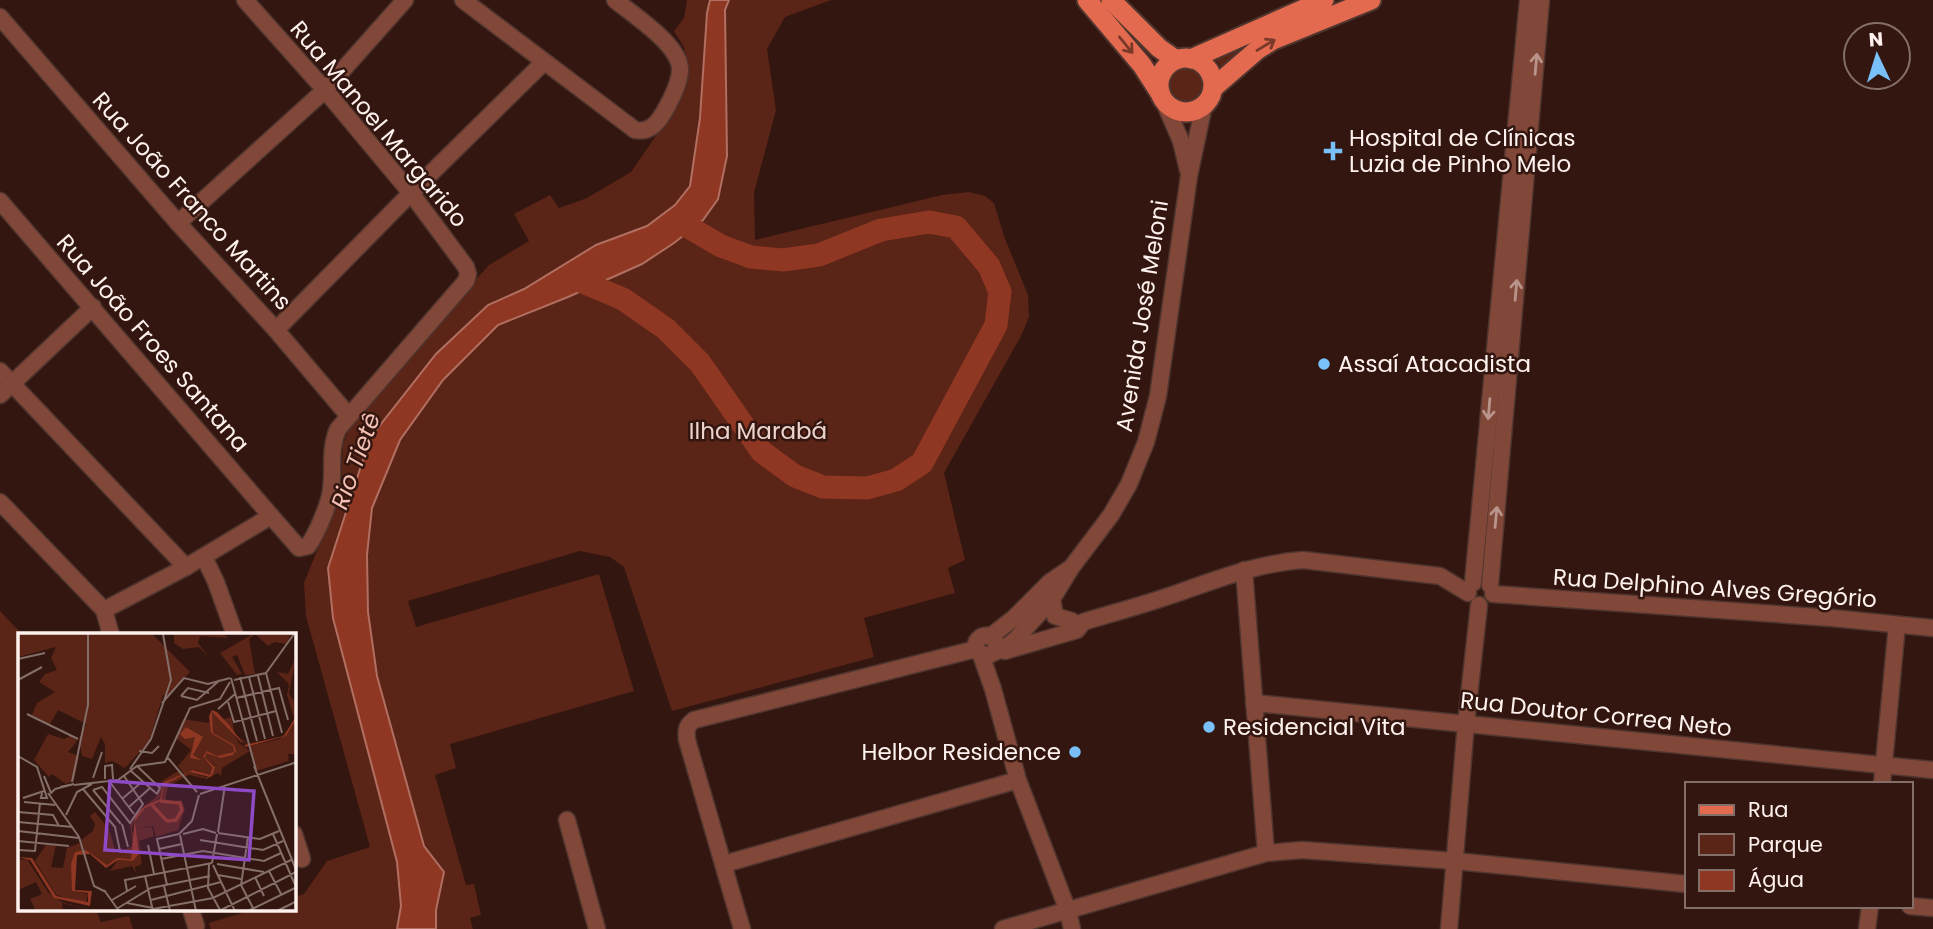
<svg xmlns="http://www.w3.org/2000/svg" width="1933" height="929" viewBox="0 0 1933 929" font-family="Poppins,sans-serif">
	<rect width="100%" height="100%" fill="#32160f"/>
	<g fill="#5a2417">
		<path d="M687,0H710L707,13L700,118L690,186L675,205L647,226L596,245L524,289L488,305L370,438L328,568L333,618L397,862L401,906L397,929H211L209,923L252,910H294V897L304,894L327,861L370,847L306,616L304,583L341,491L343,444L355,413L489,265L529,241L514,214L550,195L559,208L587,198L631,172L677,105L686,58L684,47L674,31L684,18Z"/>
		<path d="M729,0H831L785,17L767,49L776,110L754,193L755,240L942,195L969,192L985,196L994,203L1004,236L1028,295L1029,317L1021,336L944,473L965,560L948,568L955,593L864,618L874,657L672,711L624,567L610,557L580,551L408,601L416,627L599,574L634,691L450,744L456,768L435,775L466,885L474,884L481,915L470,918L473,929H436V910L444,872L424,846L377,676L368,612L367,555L372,508L400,440L443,380L498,325L568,297L642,264L674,243L703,220L718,199L725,10Z"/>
		<path d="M1260,35L1222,68L1213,56Z"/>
		<circle cx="1184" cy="84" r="18"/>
		<path d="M0,611L23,635H19V910H96L101,922L129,916L133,929H0Z"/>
	</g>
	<path fill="#8f3723" stroke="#b06f60" stroke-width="2" d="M710,0H729L725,10L727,156L718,199L703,220L674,243L642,264L568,297L498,325L443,380L400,440L372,508L367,555L368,612L377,676L424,846L444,872L436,910V929H397L401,906L397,862L333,618L328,568L370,438L436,354L488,305L524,289L596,245L647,226L675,205L690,186L700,118L707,13Z"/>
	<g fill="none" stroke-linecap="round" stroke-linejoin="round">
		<path stroke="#8f3723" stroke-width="23" d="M580,281L623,299L666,329L700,363L762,452L795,476L823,487L867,488L896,480L922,463L996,325L1000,292L989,266L956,227L929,222L881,230L819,255L783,260L751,257L721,246L685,225"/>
		<defs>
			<g id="minor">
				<path d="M463,0L635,130C649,133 657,124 664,112C671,100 679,85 680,71C682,46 633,15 615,0"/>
				<path d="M0,17L178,223L276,330L348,415"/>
				<path d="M1164,102L1181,141L1188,170"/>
				<path d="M0,201L271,516L299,548L308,546C317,533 329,505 331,490C334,469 329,449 338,429L466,281L468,274L466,267L411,193L325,90L245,0"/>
				<path d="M178,223L325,90L405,0"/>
				<path d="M276,330L411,193L544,62"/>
				<path d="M0,371L186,567"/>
				<path d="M0,395L93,307"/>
				<path d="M0,502L104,610L111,635"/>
				<path d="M204,557L216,582L235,635"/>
				<path d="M1244,570L1266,853"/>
				<path d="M1473,583L1528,0"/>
				<path d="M1490,585L1541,0"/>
				<path d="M1493,594L1832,618L1933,628"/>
				<path d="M1052,599L1055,616L1072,621"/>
				<path d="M104,610L186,567L271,516"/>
				<path d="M991,636L1014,618L1050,582L1069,569"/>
				<path d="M996,651L997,644L991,636C980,634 972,642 978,652L987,656L1009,645L1016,639L1052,599L1071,568L1111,515L1129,484L1146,442L1158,396L1189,176L1204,105"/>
				<path d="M1005,651L1077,630L1083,622C1113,613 1143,605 1172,595C1215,580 1258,563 1303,560L1440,576L1468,593"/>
				<path d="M981,655L993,689L1018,780L1068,911L1072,929"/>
				<path d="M1254,703L1933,770"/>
				<path d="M1882,784L1897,625"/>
				<path d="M567,820L597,929"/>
				<path d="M294,834L302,859"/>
				<path d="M724,864L1018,780"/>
				<path d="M1910,906L1933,908"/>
				<path d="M191,910L196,926"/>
				<path d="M742,929L687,740C686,730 686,726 694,720L976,649"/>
				<path d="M1003,929L1266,853L1302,850L1455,861L1686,884"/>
				<path d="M1449,929L1466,723L1479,605"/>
				<path d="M1867,929L1870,906"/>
			</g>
			<g id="major">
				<path d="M1087,0L1142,65L1160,93"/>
				<path d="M1111,0L1159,48L1176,60"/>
				<circle cx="1186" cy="85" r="27"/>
				<path d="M1191,59L1324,0"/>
				<path d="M1213,88L1257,50L1273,40L1371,0"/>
			</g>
		</defs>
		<use href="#minor" stroke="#4f352e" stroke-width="19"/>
		<use href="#major" stroke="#4f352e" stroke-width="23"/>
		<use href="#minor" stroke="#814739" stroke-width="16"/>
		<use href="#major" stroke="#e36a4e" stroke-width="19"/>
	</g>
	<defs><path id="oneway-shaft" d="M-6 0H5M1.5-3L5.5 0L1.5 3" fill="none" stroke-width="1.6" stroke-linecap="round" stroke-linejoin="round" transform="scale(1.75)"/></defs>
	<g stroke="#793828">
		<use href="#oneway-shaft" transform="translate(1126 45) rotate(51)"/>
		<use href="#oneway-shaft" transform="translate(1266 45) rotate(-31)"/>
	</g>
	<g stroke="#b9948a">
		<use href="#oneway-shaft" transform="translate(1536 64) rotate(-85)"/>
		<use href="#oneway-shaft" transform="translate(1516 290) rotate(-85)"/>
		<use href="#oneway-shaft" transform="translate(1489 409) rotate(95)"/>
		<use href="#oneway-shaft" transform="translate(1496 517) rotate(-85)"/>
	</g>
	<g fill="#79bff8" stroke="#32160f" stroke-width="2.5">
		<path d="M1329.5 140.5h7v7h7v7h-7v7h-7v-7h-7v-7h7z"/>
		<circle cx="1324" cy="364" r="7"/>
		<circle cx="1209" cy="727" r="7"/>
		<circle cx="1075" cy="752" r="7"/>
	</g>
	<g text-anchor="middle" stroke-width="5" stroke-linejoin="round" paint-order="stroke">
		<g font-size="23" fill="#fef1ee" stroke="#32160f">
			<text transform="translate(379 124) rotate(50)" y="8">Rua Manoel Margarido</text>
			<text transform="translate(192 201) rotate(48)" y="8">Rua João Franco Martins</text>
			<text transform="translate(1142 316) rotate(-81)" y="8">Avenida José Meloni</text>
			<text transform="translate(153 343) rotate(49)" y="8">Rua João Froes Santana</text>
			<text transform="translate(1715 588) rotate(4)" y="8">Rua Delphino Alves Gregório</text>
			<text transform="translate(1596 714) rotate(6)" y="8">Rua Doutor Correa Neto</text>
		</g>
		<g font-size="23" fill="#fef1ee" stroke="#32160f" text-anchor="start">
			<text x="1349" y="146">Hospital de Clínicas<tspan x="1349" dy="26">Luzia de Pinho Melo</tspan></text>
			<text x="1338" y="372">Assaí Atacadista</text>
			<text x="1223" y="735">Residencial Vita</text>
			<text x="1061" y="760" text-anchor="end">Helbor Residence</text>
		</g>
		<g font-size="23" fill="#edd3cd" stroke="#32160f">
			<text x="758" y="439">Ilha Marabá</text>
		</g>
		<g font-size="24" font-style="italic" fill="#f3c0b3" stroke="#32160f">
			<text transform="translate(356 461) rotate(-70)" y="8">Rio Tietê</text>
		</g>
	</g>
	<g transform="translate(18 633)">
		<rect width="278" height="278" fill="#32160f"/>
		<path d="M0,1H134L172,39L149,63L145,62L131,109L107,135L94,128L87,130V111L83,104L74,126L64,123L61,106L68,91L40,77L32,91L14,82L19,70L37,59L21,49L27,41L39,37L33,25L38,14L0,24ZM156,1H206L210,5L182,3L180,10L192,25L181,14L165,16L156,10ZM235,1H273L268,11L257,9L250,13L237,1L231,6L237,41L227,42L219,22L214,24L224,41L219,42L202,20ZM278,24L271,61L278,70L276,85L269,62L271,51L259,39L270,41ZM195,79L204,88L213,95L204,87L213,84L217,101L230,111L221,108L214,96L220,109L232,118L204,135L203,143L200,140L189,146L171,142L150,153L147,170L163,167L167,175L160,197L138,204L135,193L120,195L134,194L136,203L121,208L124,231L117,234L118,240L114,233L92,238L100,227L115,228L121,221L117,188L127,175L143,168L146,151L171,139L188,144L195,141L196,132L189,128L195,138L191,143L178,137H175L166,141L160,133L173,117L158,105L165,86L191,90ZM278,86V121H270L271,128L238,138L232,113L262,106ZM30,101L46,106L52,103L59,108L50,119L61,123L56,147L48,151L34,141L31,144L16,127ZM160,138L164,143L145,153L142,165L117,183L114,196L117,218L113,226L99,225L89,232L66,216L63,207L75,198L77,191L72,183L77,179L91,196L98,221L115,213L112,193L116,181L138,164L144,148ZM62,210L65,216L53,231L57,244L54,258L70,261L68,270L38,262L17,228L28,212H38L33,234L45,235L49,215ZM9,226L30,259L44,269L75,278L44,270L45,278H18L12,266L24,261L18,249L0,257V227Z" fill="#5a2417"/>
		<path d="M194,77L199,79L211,92L226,112L266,103L278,83V86L268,103L228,114L194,79L195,100L216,112L218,118L216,120L215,122L203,125L188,120L187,125L197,134L195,141L192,144L171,139L146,152L143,168L127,175L117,188L121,221L115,228L100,227L88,235L72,221L59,222L57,257L74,258L72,273L36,265L12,227L0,224L14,225L38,263L70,269V260L54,258L53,231L57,219L68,217L89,232L99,225L113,226L117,183L127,173L142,166L146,149L175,137L192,142L194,135L185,123L189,118L199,123L216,119L215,113L193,100L191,83ZM168,94L185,104L175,122L183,127L172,125L177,104L167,106L162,101Z" fill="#8f3723"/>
		<path fill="none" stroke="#8f3723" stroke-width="3.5" d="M134,172L149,188L158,187L164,177L162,170L142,168"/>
		<path fill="none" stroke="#846e68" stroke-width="2" d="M0,26L27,20M248,40L264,100M240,43L255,103M222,44L239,108M231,44L247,106M0,47L24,34M216,47L248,40L276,1M214,49L213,45L238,137M163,63L179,67L202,47M163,63L170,55L191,60M218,65L261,55L270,87M210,69L216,89L258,78M144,70L166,45L190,51L212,45M200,76L217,61M9,81L60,106M121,118L134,120L141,113M0,123L19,134L29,165H23L24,160M150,125L179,159M119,133L142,155L139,161M236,133L279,239M112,136L133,106L153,47L145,1M113,138L139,161M26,143L33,160L37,156M75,145L84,119M87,146V133L94,132L95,146M91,148L116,181M54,149L70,72V1M56,152L100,147L119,133L147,129L172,75L202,66L212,49M37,156L56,151L42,154M65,156L97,194L102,218M75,157L84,154L112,190L125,171L106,143M75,157L103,191M30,160L61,204L76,253L88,259M182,161L279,129M5,165L26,158M104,166L125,148M6,169L37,172M111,174L132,155M0,179L35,182L41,193M48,182L59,159L74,151M0,189L55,194M104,191L110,214M0,198L61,205M200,199L207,152M200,200L242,206L261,198M161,201L174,188L181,162M165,201L185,196L198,200M255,201L278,254M162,202L178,278M230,204L223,252L235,275M182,207L245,217L265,208M0,208L51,213M130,212L136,241M141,216L164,211M0,217L17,218L22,170M143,226L185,218L246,228L263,220M194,230L199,201M191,231L190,255L202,277M199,231L246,239M195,232L217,278M251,238L263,261M200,242L223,246M127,243L135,278M237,244L246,263M149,252L139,206L161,201M146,253L152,278M86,257L101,278M109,258L107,247L194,230M94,267L118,253M133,267L203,249M109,270L135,275M100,275L133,255L192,243M135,276L195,265L273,227M201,278L278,239M230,278L279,254M259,278L279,268"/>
		<path fill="#8f4ac6" fill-opacity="0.15" stroke="#8f4ac6" stroke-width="3.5" d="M92,148L236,158L231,227L87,217Z"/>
		<rect width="278" height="278" fill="none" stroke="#fef1ee" stroke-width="3.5"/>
	</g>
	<rect x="1685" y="782" width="228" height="126" fill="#32160f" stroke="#846e68" stroke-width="2"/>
	<rect x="1699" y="805" width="35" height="10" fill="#e36a4e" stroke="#846e68" stroke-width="2"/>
	<text x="1748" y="817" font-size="21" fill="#fef1ee">Rua</text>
	<rect x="1699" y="834" width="35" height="21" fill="#5a2417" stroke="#846e68" stroke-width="2"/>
	<text x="1748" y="852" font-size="21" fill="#fef1ee">Parque</text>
	<rect x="1699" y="870" width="35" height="21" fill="#8f3723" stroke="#846e68" stroke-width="2"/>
	<text x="1748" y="887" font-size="21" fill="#fef1ee">Água</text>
	<g transform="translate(1877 56) rotate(356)"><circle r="33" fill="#32160f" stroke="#846e68" stroke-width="2"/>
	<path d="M0-5L12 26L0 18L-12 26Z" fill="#79bff8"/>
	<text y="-10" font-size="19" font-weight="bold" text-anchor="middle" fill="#fef1ee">N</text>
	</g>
</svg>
